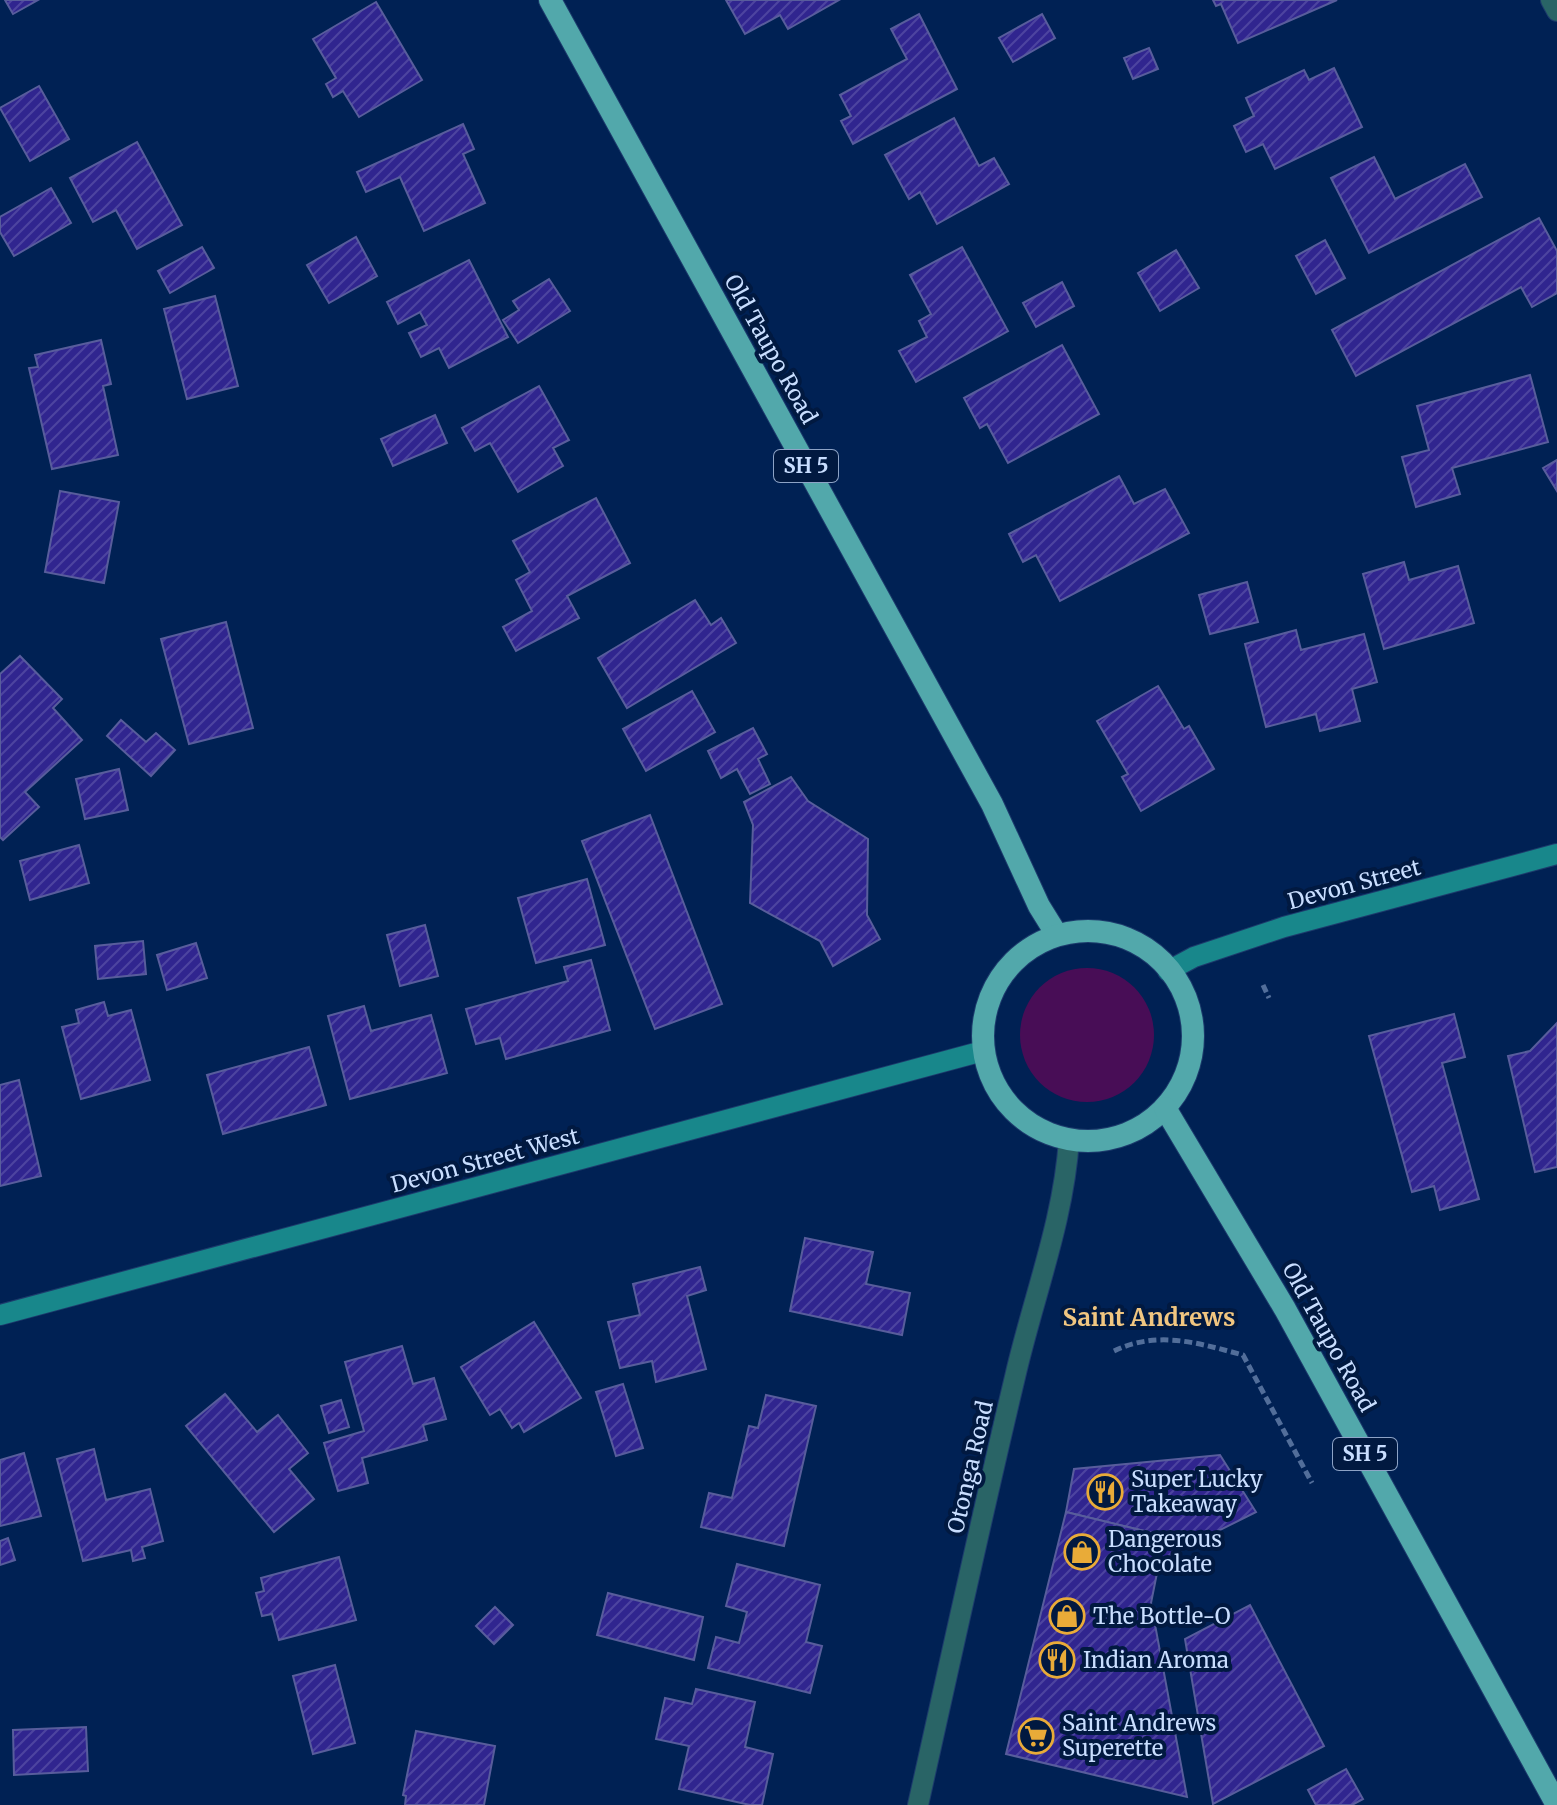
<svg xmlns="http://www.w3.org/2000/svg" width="1557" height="1805" viewBox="0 0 1557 1805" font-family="Merriweather,serif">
	<defs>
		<pattern id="building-hatch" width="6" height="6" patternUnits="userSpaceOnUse" patternTransform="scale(2)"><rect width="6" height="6" fill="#30258f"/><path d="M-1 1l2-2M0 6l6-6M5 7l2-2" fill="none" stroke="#4d44a0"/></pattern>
	</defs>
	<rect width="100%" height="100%" fill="#002154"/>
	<circle fill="#480d56" cx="1087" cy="1035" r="67"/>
	<g fill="url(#building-hatch)" stroke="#585d9c" stroke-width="2">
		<path d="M5,0H38L13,14Z"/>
		<path d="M726,0H839L788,29L780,15L745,34Z"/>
		<path d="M1213,0H1337L1238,43L1221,4L1216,6Z"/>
		<path d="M376,2L422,80L359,117L343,91L333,97L326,84L336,78L313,39Z"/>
		<path d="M919,14L957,89L853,144L841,121L851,116L840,95L907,59L891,29Z"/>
		<path d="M1042,14L1055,38L1013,62L999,38Z"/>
		<path d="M1149,48L1158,69L1133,79L1124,58Z"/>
		<path d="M1334,68L1362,127L1275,169L1263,144L1246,152L1234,126L1254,116L1246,98L1304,70L1309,80Z"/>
		<path d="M39,86L69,139L30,161L0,108Z"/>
		<path d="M954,118L979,166L994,158L1009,184L937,224L920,192L909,199L885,155Z"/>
		<path d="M463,124L474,149L463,154L485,203L424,231L400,177L366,192L357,172Z"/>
		<path d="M137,142L182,225L137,249L116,210L93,222L70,178Z"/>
		<path d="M1374,157L1395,199L1465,164L1482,197L1369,253L1331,178Z"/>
		<path d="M51,188L71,223L14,256L0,232V217Z"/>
		<path d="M1539,218L1557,251V293L1532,307L1521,287L1356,376L1332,330Z"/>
		<path d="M356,237L377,276L329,303L307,265Z"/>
		<path d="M1325,240L1345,278L1316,294L1296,256Z"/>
		<path d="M202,247L214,268L170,293L158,271Z"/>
		<path d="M962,247L1008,331L916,382L899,351L927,337L919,321L931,314L910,275Z"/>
		<path d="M1176,250L1199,288L1160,311L1138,273Z"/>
		<path d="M469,260L508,337L449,368L439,348L421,357L409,333L427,325L420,312L398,324L387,302Z"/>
		<path d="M549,279L570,311L518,343L503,320L519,310L513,301Z"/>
		<path d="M1062,282L1074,306L1036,327L1023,303Z"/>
		<path d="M215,296L238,386L187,399L164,309Z"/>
		<path d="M101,340L111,384L103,386L118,455L52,469L29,368L38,367L35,355Z"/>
		<path d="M1062,345L1099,414L1008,463L987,424L980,428L964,398Z"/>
		<path d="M1530,375L1548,442L1452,468L1460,494L1416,507L1402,457L1429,450L1417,406Z"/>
		<path d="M539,386L569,440L553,448L563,466L518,492L490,443L475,451L462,428Z"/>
		<path d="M435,415L447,443L393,466L381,439Z"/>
		<path d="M1557,460V491L1543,468Z"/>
		<path d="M1119,476L1134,504L1165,489L1189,533L1060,601L1036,555L1023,562L1009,534Z"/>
		<path d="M60,491L119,502L104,583L45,572Z"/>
		<path d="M596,498L630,563L567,596L579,618L516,651L503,627L532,611L516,580L530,572L513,541Z"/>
		<path d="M1404,562L1409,580L1458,566L1474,623L1384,649L1363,574Z"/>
		<path d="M1247,582L1258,622L1210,634L1199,595Z"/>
		<path d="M695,600L711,625L721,618L736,643L627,708L598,658Z"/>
		<path d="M226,622L253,728L189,744L161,639Z"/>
		<path d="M1296,630L1301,650L1364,634L1377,682L1352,689L1360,721L1320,731L1316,714L1266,727L1245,644Z"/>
		<path d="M20,656L62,699L53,708L82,740L25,792L39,807L3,840L0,837V674Z"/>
		<path d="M1158,686L1184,729L1189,726L1214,769L1141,811L1122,777L1128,774L1097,721Z"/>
		<path d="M692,691L715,732L646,771L623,729Z"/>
		<path d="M121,720L146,742L156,733L175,750L151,776L107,736Z"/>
		<path d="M753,728L767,754L758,759L770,784L750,794L737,769L721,778L708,751Z"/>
		<path d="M119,769L128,810L85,819L76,779Z"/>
		<path d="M791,777L808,801L868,839L867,915L880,939L833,966L820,941L750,903L753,825L744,802Z"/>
		<path d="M650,815L722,1004L655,1029L582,841Z"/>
		<path d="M79,845L89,883L30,900L20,861Z"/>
		<path d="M587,879L605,945L536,963L518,898Z"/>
		<path d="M425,925L438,976L400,986L387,935Z"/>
		<path d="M143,941L146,974L98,979L95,946Z"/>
		<path d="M196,943L207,978L167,990L157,955Z"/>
		<path d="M591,960L610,1030L506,1059L500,1038L476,1044L466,1009L568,981L564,967Z"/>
		<path d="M104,1002L108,1016L131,1010L150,1080L81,1099L62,1027L79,1023L76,1010Z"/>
		<path d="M364,1006L371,1031L431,1015L447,1073L350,1099L328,1016Z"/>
		<path d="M1454,1014L1465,1057L1442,1063L1479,1199L1440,1210L1434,1186L1412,1192L1369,1036Z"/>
		<path d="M1557,1023V1167L1535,1172L1508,1056L1530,1051Z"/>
		<path d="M309,1047L326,1105L223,1134L207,1075Z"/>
		<path d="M19,1080L41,1176L0,1186V1085Z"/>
		<path d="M805,1238L873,1252L866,1284L910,1293L902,1335L790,1311Z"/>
		<path d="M700,1267L706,1290L687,1296L706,1369L656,1382L652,1361L620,1368L608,1322L640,1315L633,1284Z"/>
		<path d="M534,1322L581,1398L524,1432L519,1423L512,1428L500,1409L490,1415L461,1367Z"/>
		<path d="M402,1346L413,1384L434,1378L446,1419L423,1425L427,1440L362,1458L368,1483L338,1491L324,1443L364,1431L345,1362Z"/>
		<path d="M623,1384L643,1448L616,1456L596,1392Z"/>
		<path d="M225,1394L257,1432L278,1415L308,1453L289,1469L314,1499L274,1532L186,1426Z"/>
		<path d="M766,1395L816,1406L784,1546L701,1527L709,1493L732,1498L749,1426L758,1428Z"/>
		<path d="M341,1400L349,1427L329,1433L321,1406Z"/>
		<path d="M94,1449L106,1500L150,1489L163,1541L142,1547L145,1558L133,1561L131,1550L83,1561L57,1459Z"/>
		<path d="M24,1453L41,1516L0,1526V1460Z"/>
		<path d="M1220,1455L1256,1512L1194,1543L1066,1512L1074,1469Z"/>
		<path d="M1066,1512L1194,1543L1159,1563L1151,1603L1187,1797L1006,1754Z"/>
		<path d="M8,1538L15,1560L0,1565V1541Z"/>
		<path d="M339,1557L356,1620L279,1640L272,1614L262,1616L256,1593L264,1591L261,1578Z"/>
		<path d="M737,1564L820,1585L806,1642L822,1646L810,1693L708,1668L716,1637L739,1643L747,1612L726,1606Z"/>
		<path d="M608,1593L703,1617L694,1660L597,1635Z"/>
		<path d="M1250,1605L1324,1746L1213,1804L1185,1639Z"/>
		<path d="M495,1607L513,1625L494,1644L476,1626Z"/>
		<path d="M335,1665L355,1743L313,1754L293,1676Z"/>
		<path d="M696,1689L755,1702L745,1747L773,1754L762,1805H750L679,1789L689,1746L656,1739L665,1698L692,1704Z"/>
		<path d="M86,1727L88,1771L14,1775L13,1730Z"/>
		<path d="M416,1731L495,1746L484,1805H405L406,1796L403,1795Z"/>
		<path d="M1346,1769L1363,1799L1352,1805H1316L1308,1790Z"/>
	</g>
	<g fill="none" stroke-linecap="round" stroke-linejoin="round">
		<defs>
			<path id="minor" d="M1551,0L1557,11"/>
			<path id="tertiary" d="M918,1805C950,1662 981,1519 1015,1377C1033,1298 1064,1220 1069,1139"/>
			<g id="secondary">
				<path d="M1168,971L1194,957L1284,927L1557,854"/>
				<path d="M0,1315L983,1051"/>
			</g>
			<g id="trunk">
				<path d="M550,0L992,804L1039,906L1057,935"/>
				<circle cx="1088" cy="1036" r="105"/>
				<path d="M1165,1108L1285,1309L1557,1805"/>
			</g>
		</defs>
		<use href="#minor" stroke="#1c3b6c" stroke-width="22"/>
		<use href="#tertiary" stroke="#1c3b6c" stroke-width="22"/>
		<use href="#secondary" stroke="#1c3b6c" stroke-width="22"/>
		<use href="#trunk" stroke="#1c3b6c" stroke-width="24"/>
		<g stroke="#526e9a" stroke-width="5" stroke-dasharray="8 4" stroke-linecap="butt">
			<path d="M1263,985L1269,998"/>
			<path d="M1114,1351C1158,1330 1198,1343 1243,1355L1312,1483"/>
		</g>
		<use href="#minor" stroke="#296466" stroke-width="20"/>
		<use href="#tertiary" stroke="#296466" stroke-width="20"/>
		<use href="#secondary" stroke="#18878b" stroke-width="20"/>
		<use href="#trunk" stroke="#52a8ab" stroke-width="22"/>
	</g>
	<defs>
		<symbol id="restaurant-ring" viewBox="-11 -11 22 22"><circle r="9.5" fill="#011940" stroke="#e9ab38" stroke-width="1.5"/><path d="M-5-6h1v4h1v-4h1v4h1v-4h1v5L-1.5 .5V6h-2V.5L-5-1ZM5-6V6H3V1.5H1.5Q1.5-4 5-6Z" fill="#e9ab38"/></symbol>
		<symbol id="shop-ring" viewBox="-11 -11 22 22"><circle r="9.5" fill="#011940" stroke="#e9ab38" stroke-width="1.5"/><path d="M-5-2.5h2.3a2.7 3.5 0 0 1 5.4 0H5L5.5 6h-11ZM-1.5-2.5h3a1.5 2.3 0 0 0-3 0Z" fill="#e9ab38"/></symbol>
		<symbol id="supermarket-ring" viewBox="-11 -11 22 22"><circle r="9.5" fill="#011940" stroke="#e9ab38" stroke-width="1.5"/><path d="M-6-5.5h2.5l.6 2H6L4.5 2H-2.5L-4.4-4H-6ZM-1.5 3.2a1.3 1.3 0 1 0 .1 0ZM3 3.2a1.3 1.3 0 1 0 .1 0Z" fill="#e9ab38"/></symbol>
	</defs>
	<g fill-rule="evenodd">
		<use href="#restaurant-ring" x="1085" y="1472" width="40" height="40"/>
		<use href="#shop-ring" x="1062" y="1532" width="40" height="40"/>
		<use href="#shop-ring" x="1047" y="1596" width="40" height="40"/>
		<use href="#restaurant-ring" x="1037" y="1640" width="40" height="40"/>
		<use href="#supermarket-ring" x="1016" y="1716" width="40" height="40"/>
	</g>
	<g text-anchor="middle" stroke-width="8" stroke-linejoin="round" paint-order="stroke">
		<g fill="#011940" stroke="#8da3c6" stroke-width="2">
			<rect x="774" y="450" width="64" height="32" rx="6"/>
			<rect x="1333" y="1438" width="64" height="32" rx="6"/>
		</g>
		<g font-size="20" font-weight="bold" fill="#c9deff">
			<text x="806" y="473">SH 5</text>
			<text x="1365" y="1461">SH 5</text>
		</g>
		<g font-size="22" fill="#c9deff" stroke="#011940">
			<text transform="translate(771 349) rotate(61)" y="8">Old Taupo Road</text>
			<text transform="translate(1354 884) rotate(-15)" y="8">Devon Street</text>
			<text transform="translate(485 1160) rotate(-15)" y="8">Devon Street West</text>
			<text transform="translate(1329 1337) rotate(61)" y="8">Old Taupo Road</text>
			<text transform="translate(970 1467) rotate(-77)" y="8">Otonga Road</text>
		</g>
		<g font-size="22" fill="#c9deff" stroke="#011940" text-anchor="start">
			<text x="1131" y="1487">Super Lucky<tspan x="1131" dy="25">Takeaway</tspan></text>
			<text x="1108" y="1547">Dangerous<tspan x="1108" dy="25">Chocolate</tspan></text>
			<text x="1093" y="1624">The Bottle-O</text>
			<text x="1083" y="1668">Indian Aroma</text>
			<text x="1062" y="1731">Saint Andrews<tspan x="1062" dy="25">Superette</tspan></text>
		</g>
		<g font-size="24" font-weight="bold" fill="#f1c680" stroke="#011940">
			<text x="1149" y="1326">Saint Andrews</text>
		</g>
	</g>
</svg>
